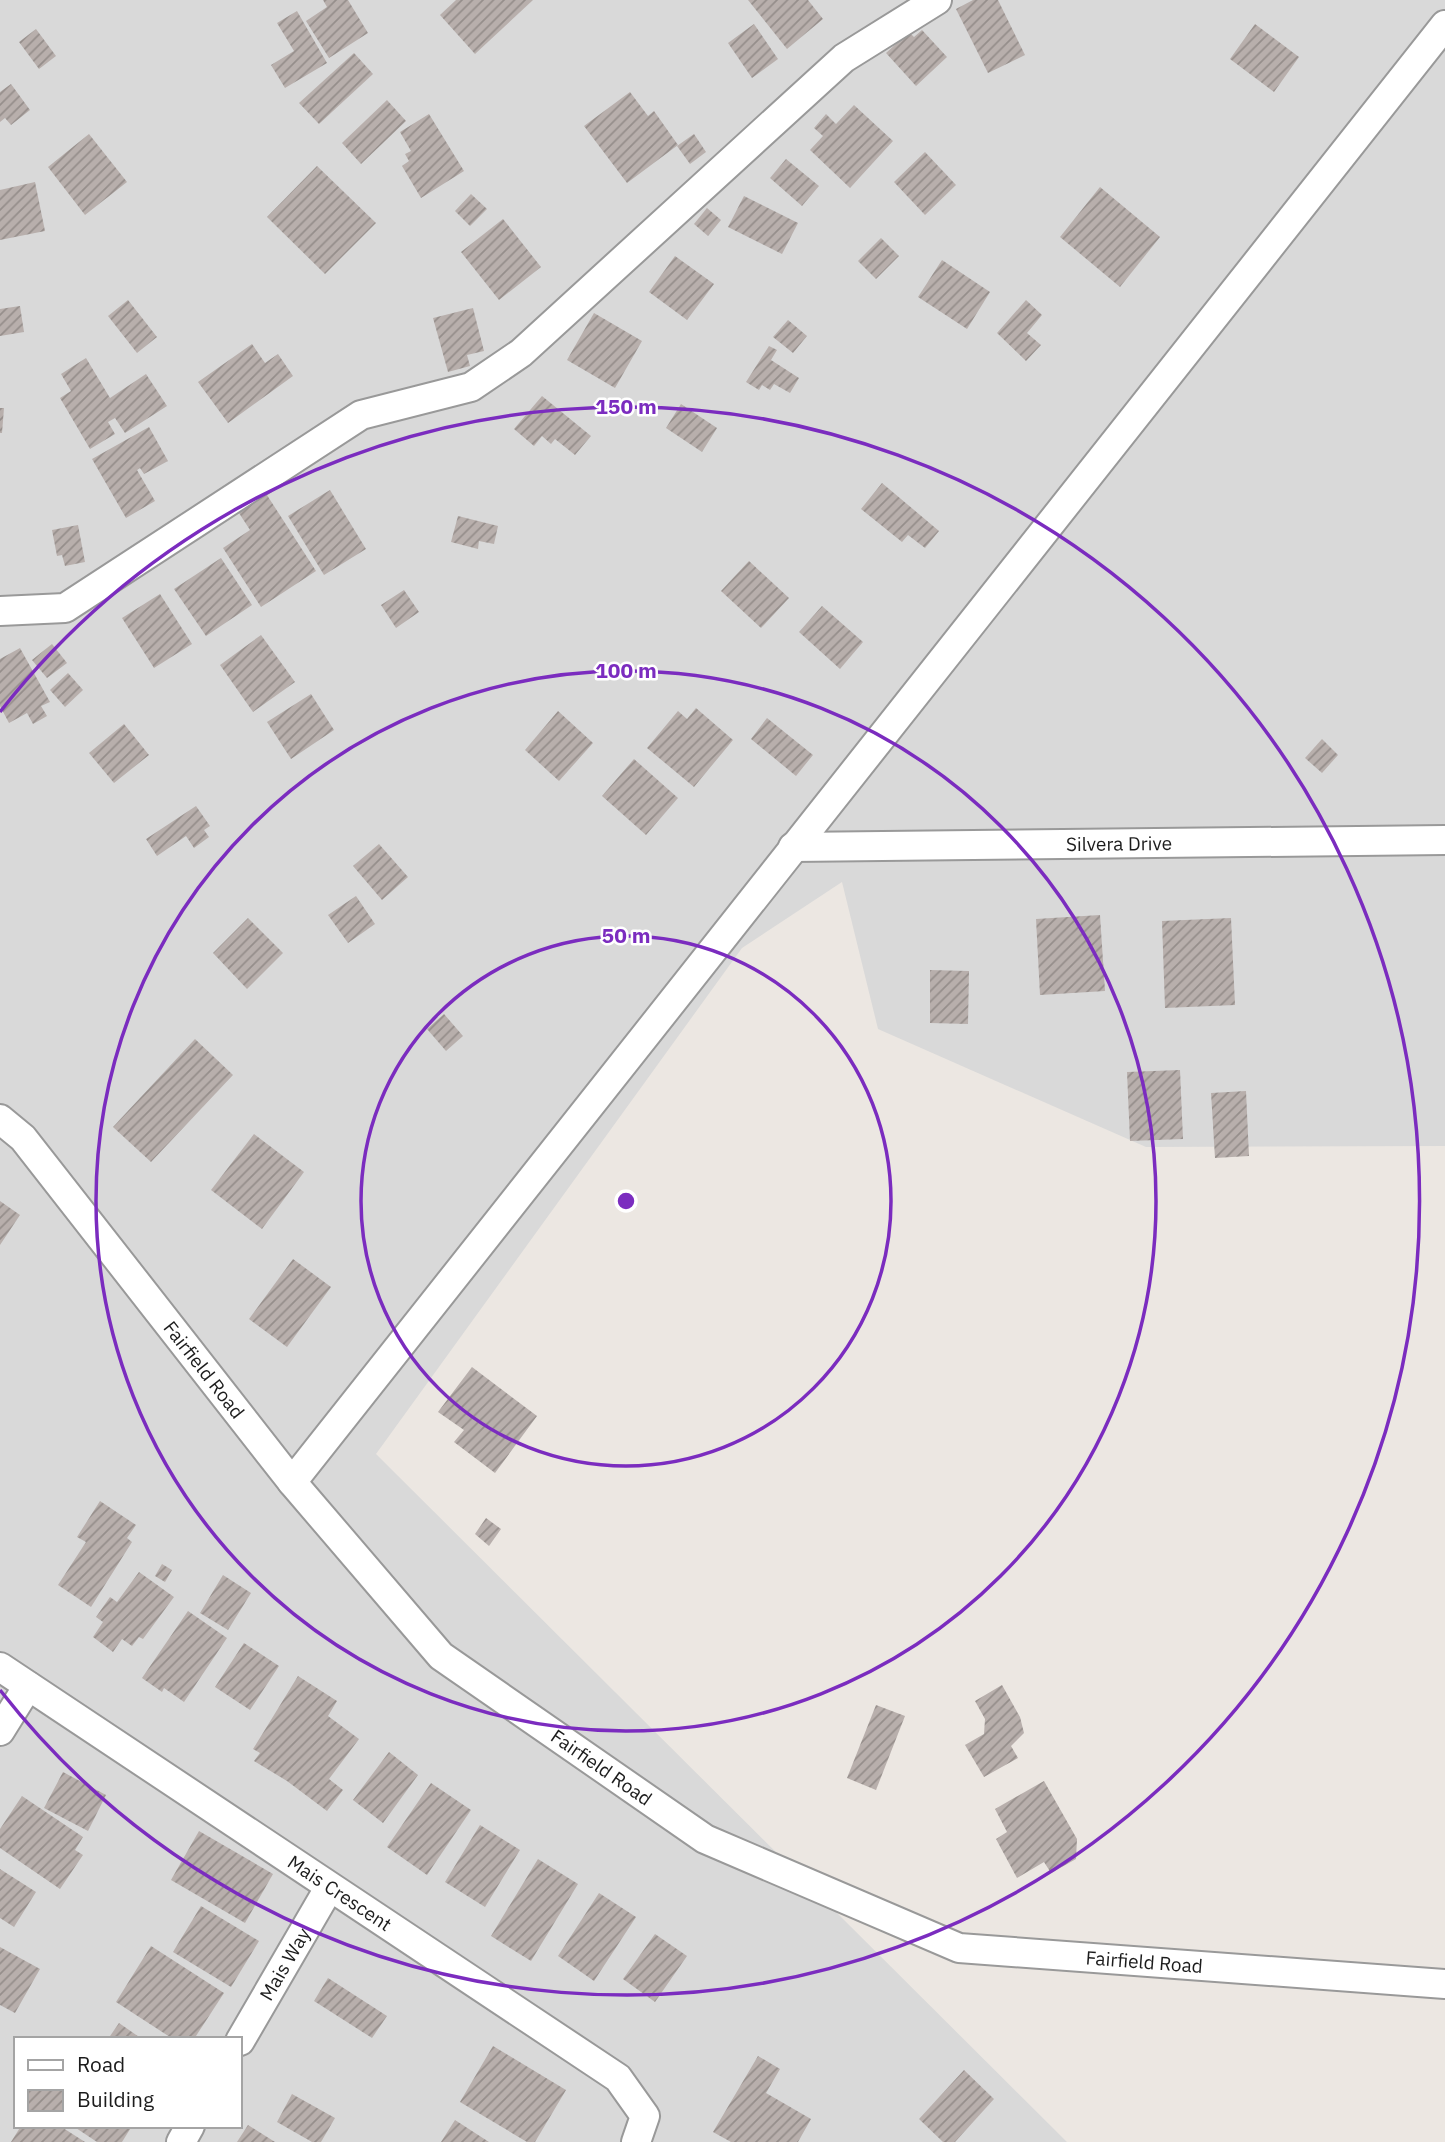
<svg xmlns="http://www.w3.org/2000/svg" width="1445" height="2142" viewBox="0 0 1445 2142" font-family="'IBM Plex Sans',sans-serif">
	<defs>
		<pattern id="building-hatch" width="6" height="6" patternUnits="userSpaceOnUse" patternTransform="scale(1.75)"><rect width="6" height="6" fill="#b8afac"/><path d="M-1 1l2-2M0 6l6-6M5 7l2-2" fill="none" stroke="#958e8b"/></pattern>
	</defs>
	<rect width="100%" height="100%" fill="#ece7e2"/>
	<path fill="#d9d9d9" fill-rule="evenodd" d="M0,0H1445V1146L1146,1147L878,1029L842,882L742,948L376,1454L1067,2142H0ZM16,2039H240V2126H16Z"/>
	<g fill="url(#building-hatch)">
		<path d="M323,0H348L368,33L329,58L306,21L327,7Z"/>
		<path d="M456,0H533L475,54L440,15Z"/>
		<path d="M748,0H808L823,19L787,49Z"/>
		<path d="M973,0H998L1025,55L988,73L956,9Z"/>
		<path d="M297,11L327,63L285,88L271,65L294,51L277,23Z"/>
		<path d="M754,24L778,59L752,78L728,43Z"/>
		<path d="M1255,24L1299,57L1274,92L1230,59Z"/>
		<path d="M36,29L56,56L39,69L19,42Z"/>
		<path d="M922,30L947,57L916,86L886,53L909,32L914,37Z"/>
		<path d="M354,53L373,74L319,124L299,103Z"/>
		<path d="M11,84L30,110L11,125L5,118L0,122V92Z"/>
		<path d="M630,92L648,116L654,111L678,145L627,183L584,126Z"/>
		<path d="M387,100L406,121L361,164L342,143Z"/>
		<path d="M854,105L893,141L850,188L810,150L823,136L814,128L826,114L836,124Z"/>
		<path d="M429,114L464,171L421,198L402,166L409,161L405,154L411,151L400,132Z"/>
		<path d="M89,134L127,182L85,215L48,167Z"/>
		<path d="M694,134L706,152L690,164L677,146Z"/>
		<path d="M925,152L956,185L925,215L894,182Z"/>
		<path d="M786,159L819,186L802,206L770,178Z"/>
		<path d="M317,166L376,223L325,274L267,217Z"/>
		<path d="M35,182L45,231L0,240V190Z"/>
		<path d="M1100,187L1160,237L1120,287L1060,237Z"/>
		<path d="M471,194L487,209L470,226L455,211Z"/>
		<path d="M744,196L798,223L782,254L728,227Z"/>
		<path d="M707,208L721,220L708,236L694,224Z"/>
		<path d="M503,219L541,267L499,300L461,252Z"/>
		<path d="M881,238L899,256L876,279L858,261Z"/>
		<path d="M675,256L714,284L687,320L649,292Z"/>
		<path d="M942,260L990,292L967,329L918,297Z"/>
		<path d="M128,300L157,337L137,353L108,316Z"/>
		<path d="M1026,300L1042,315L1027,333L1041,345L1026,361L997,333Z"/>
		<path d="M20,306L24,332L0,336V309Z"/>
		<path d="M473,308L484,351L467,355L470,366L448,372L433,318Z"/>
		<path d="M594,313L642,341L615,388L567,360Z"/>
		<path d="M788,320L807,336L793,353L773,337Z"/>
		<path d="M252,344L265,363L278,354L293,376L228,423L198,382Z"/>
		<path d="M769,346L777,350L771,360L799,378L790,393L774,384L770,390L762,385L759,390L746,382Z"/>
		<path d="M86,358L110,398L146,374L167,406L125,433L115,418L108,422L115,434L90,449L60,398L71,391L61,374Z"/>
		<path d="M542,396L591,436L575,455L555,439L551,444L542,436L534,446L514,429Z"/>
		<path d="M681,404L717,428L702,452L666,428Z"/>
		<path d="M0,408H4L2,433H0Z"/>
		<path d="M149,427L168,461L144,474L140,468L137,470L155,501L126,518L92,459Z"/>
		<path d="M882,483L939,531L925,548L908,535L902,542L861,509Z"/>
		<path d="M330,490L366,549L324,575L288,516Z"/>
		<path d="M265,492L316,571L261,607L223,548L250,530L237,510Z"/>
		<path d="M458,516L498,526L494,544L479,541L478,549L451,542Z"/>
		<path d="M78,525L85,562L65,566L62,555L57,556L52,530Z"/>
		<path d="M221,558L252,605L206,636L174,589Z"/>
		<path d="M749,561L789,598L761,628L721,591Z"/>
		<path d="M404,590L419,612L396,628L381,605Z"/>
		<path d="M160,594L192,644L154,668L122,618Z"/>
		<path d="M822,606L863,642L840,669L799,632Z"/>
		<path d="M261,635L295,682L253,712L220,665Z"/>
		<path d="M52,644L67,663L47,678L32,660Z"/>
		<path d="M20,648L50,702L41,706L47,716L33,724L27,713L9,723L0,706V659Z"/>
		<path d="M68,673L83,690L65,707L50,690Z"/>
		<path d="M311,694L334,730L291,759L267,722Z"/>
		<path d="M696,708L733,740L694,787L647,748L678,711L687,719Z"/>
		<path d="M558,711L593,743L559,781L525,750Z"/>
		<path d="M767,718L813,755L796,776L751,739Z"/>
		<path d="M124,724L149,755L114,783L89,753Z"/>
		<path d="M1322,739L1338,755L1322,773L1305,758Z"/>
		<path d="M634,759L678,798L646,835L602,796Z"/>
		<path d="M196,806L210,826L204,830L209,837L194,848L186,836L157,856L146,839Z"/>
		<path d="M379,844L408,877L382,900L353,866Z"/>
		<path d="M356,896L375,924L348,943L328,915Z"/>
		<path d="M1100,915L1105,991L1040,995L1036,919Z"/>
		<path d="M248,918L283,953L247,989L213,953Z"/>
		<path d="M1231,918L1235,1005L1165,1008L1162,921Z"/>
		<path d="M930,970L969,971L968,1024L930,1023Z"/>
		<path d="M444,1014L463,1036L446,1051L427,1029Z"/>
		<path d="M195,1039L233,1075L151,1162L113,1127Z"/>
		<path d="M1180,1070L1183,1139L1130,1141L1127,1072Z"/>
		<path d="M1246,1091L1249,1156L1215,1158L1211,1093Z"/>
		<path d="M254,1134L304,1172L262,1229L211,1190Z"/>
		<path d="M0,1201L20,1215L0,1245Z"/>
		<path d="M293,1259L331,1287L287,1347L249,1319Z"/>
		<path d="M472,1367L537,1416L495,1473L454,1442L464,1430L438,1412Z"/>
		<path d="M100,1501L136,1525L127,1538L132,1542L91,1607L58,1585L86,1542L77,1537Z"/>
		<path d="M486,1518L501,1529L489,1546L475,1534Z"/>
		<path d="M162,1564L172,1570L165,1582L155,1576Z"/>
		<path d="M139,1572L174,1597L143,1639L139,1637L132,1646L122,1639L113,1652L93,1637L103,1622L96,1617L110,1597L117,1602Z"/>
		<path d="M223,1575L251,1593L228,1630L200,1613Z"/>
		<path d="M188,1611L227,1638L184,1702L164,1688L162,1692L142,1678Z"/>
		<path d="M244,1643L279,1666L250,1710L215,1687Z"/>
		<path d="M298,1676L337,1701L328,1716L359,1739L329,1779L343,1790L327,1811L287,1781L254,1761L260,1753L253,1749Z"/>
		<path d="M1002,1685L1020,1717L1024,1733L1011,1746L1018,1758L984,1777L965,1745L984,1734L985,1719L975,1701Z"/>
		<path d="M876,1705L905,1716L876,1790L847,1778Z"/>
		<path d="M389,1752L418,1775L383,1823L353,1800Z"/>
		<path d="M63,1772L106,1795L88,1831L44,1808Z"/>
		<path d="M1044,1781L1077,1839L1076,1859L1051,1873L1044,1862L1017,1878L996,1839L1007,1832L995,1809Z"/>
		<path d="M431,1783L471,1810L427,1875L387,1847Z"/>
		<path d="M22,1796L83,1837L75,1850L83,1855L60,1889L0,1848V1829Z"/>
		<path d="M480,1825L520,1850L485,1907L445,1882Z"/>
		<path d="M199,1831L273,1874L245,1923L171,1880Z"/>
		<path d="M538,1859L578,1884L531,1961L491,1936Z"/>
		<path d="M0,1869L36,1892L14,1927L0,1918Z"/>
		<path d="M599,1893L636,1917L594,1981L558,1956Z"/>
		<path d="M201,1906L259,1941L231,1987L173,1952Z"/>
		<path d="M655,1934L687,1956L655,2002L623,1979Z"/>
		<path d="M151,1946L224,1993L194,2039H173L116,2002Z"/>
		<path d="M0,1947L40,1969L15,2013L0,2005Z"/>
		<path d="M328,1978L387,2016L372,2038L314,2001Z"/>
		<path d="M119,2023L142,2039H108Z"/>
		<path d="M493,2046L566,2090L535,2142H527L460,2102Z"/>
		<path d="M758,2056L780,2069L766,2093L811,2119L798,2142H731L713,2132Z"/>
		<path d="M964,2070L994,2099L955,2142H943L919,2119Z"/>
		<path d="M292,2094L335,2118L321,2142H312L277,2122Z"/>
		<path d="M455,2120L489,2142H441Z"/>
		<path d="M248,2125L275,2142H237Z"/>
		<path d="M21,2126H60L85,2142H11Z"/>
		<path d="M73,2126H132L122,2142H97Z"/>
	</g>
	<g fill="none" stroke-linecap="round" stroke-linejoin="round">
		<defs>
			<g id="street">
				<path d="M0,611L65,608L361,415L471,387L521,353L844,58L937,0"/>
				<path id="s1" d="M793,847L1445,840"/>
				<path id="s2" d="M0,1119L23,1138L292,1482L441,1656L705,1839L959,1948L1445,1984"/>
				<path d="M292,1482L1445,25"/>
				<path id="s3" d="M0,1667L618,2078L645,2116L636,2142"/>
				<path d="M0,1731L28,1686"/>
				<path id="s4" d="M240,2041L329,1888"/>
				<path d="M181,2142L190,2126"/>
			</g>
		</defs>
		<use href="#street" stroke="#999" stroke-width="32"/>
		<use href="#street" stroke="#fff" stroke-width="28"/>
	</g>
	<g fill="none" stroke="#7b2cbf" stroke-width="3.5">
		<circle cx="626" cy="1201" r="265"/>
		<circle cx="626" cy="1201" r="530"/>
		<path d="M0 712A794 794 0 1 1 0 1690"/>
	</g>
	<g text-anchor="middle" stroke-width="5" stroke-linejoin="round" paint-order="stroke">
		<g font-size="19" fill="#1c1c1c" stroke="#fff">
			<text dy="7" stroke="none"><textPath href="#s1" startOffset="326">Silvera Drive</textPath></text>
			<text dy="7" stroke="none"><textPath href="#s2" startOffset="324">Fairfield Road</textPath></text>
			<text dy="7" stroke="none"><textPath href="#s2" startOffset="891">Fairfield Road</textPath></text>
			<text dy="7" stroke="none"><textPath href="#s3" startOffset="408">Mais Crescent</textPath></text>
			<text dy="7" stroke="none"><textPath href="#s2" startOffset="1479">Fairfield Road</textPath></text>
			<text dy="7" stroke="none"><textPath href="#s4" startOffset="89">Mais Way</textPath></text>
		</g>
	</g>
	<circle cx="626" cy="1201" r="10" fill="#7b2cbf" stroke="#fff" stroke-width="3.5"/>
	<g font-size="21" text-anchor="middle" font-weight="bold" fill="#7b2cbf" stroke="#fff" stroke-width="5" stroke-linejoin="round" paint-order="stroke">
		<text x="626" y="414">150 m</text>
		<text x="626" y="678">100 m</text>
		<text x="626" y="943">50 m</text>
	</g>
	<rect x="14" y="2037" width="228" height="91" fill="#ffffff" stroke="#a4a4a4" stroke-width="2"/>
	<rect x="28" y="2060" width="35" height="10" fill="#ffffff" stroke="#a4a4a4" stroke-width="2"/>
	<text x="77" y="2072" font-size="21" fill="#1c1c1c">Road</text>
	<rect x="28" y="2090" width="35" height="21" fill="url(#building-hatch)" stroke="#a4a4a4" stroke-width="2"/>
	<text x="77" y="2107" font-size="21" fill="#1c1c1c">Building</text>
</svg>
